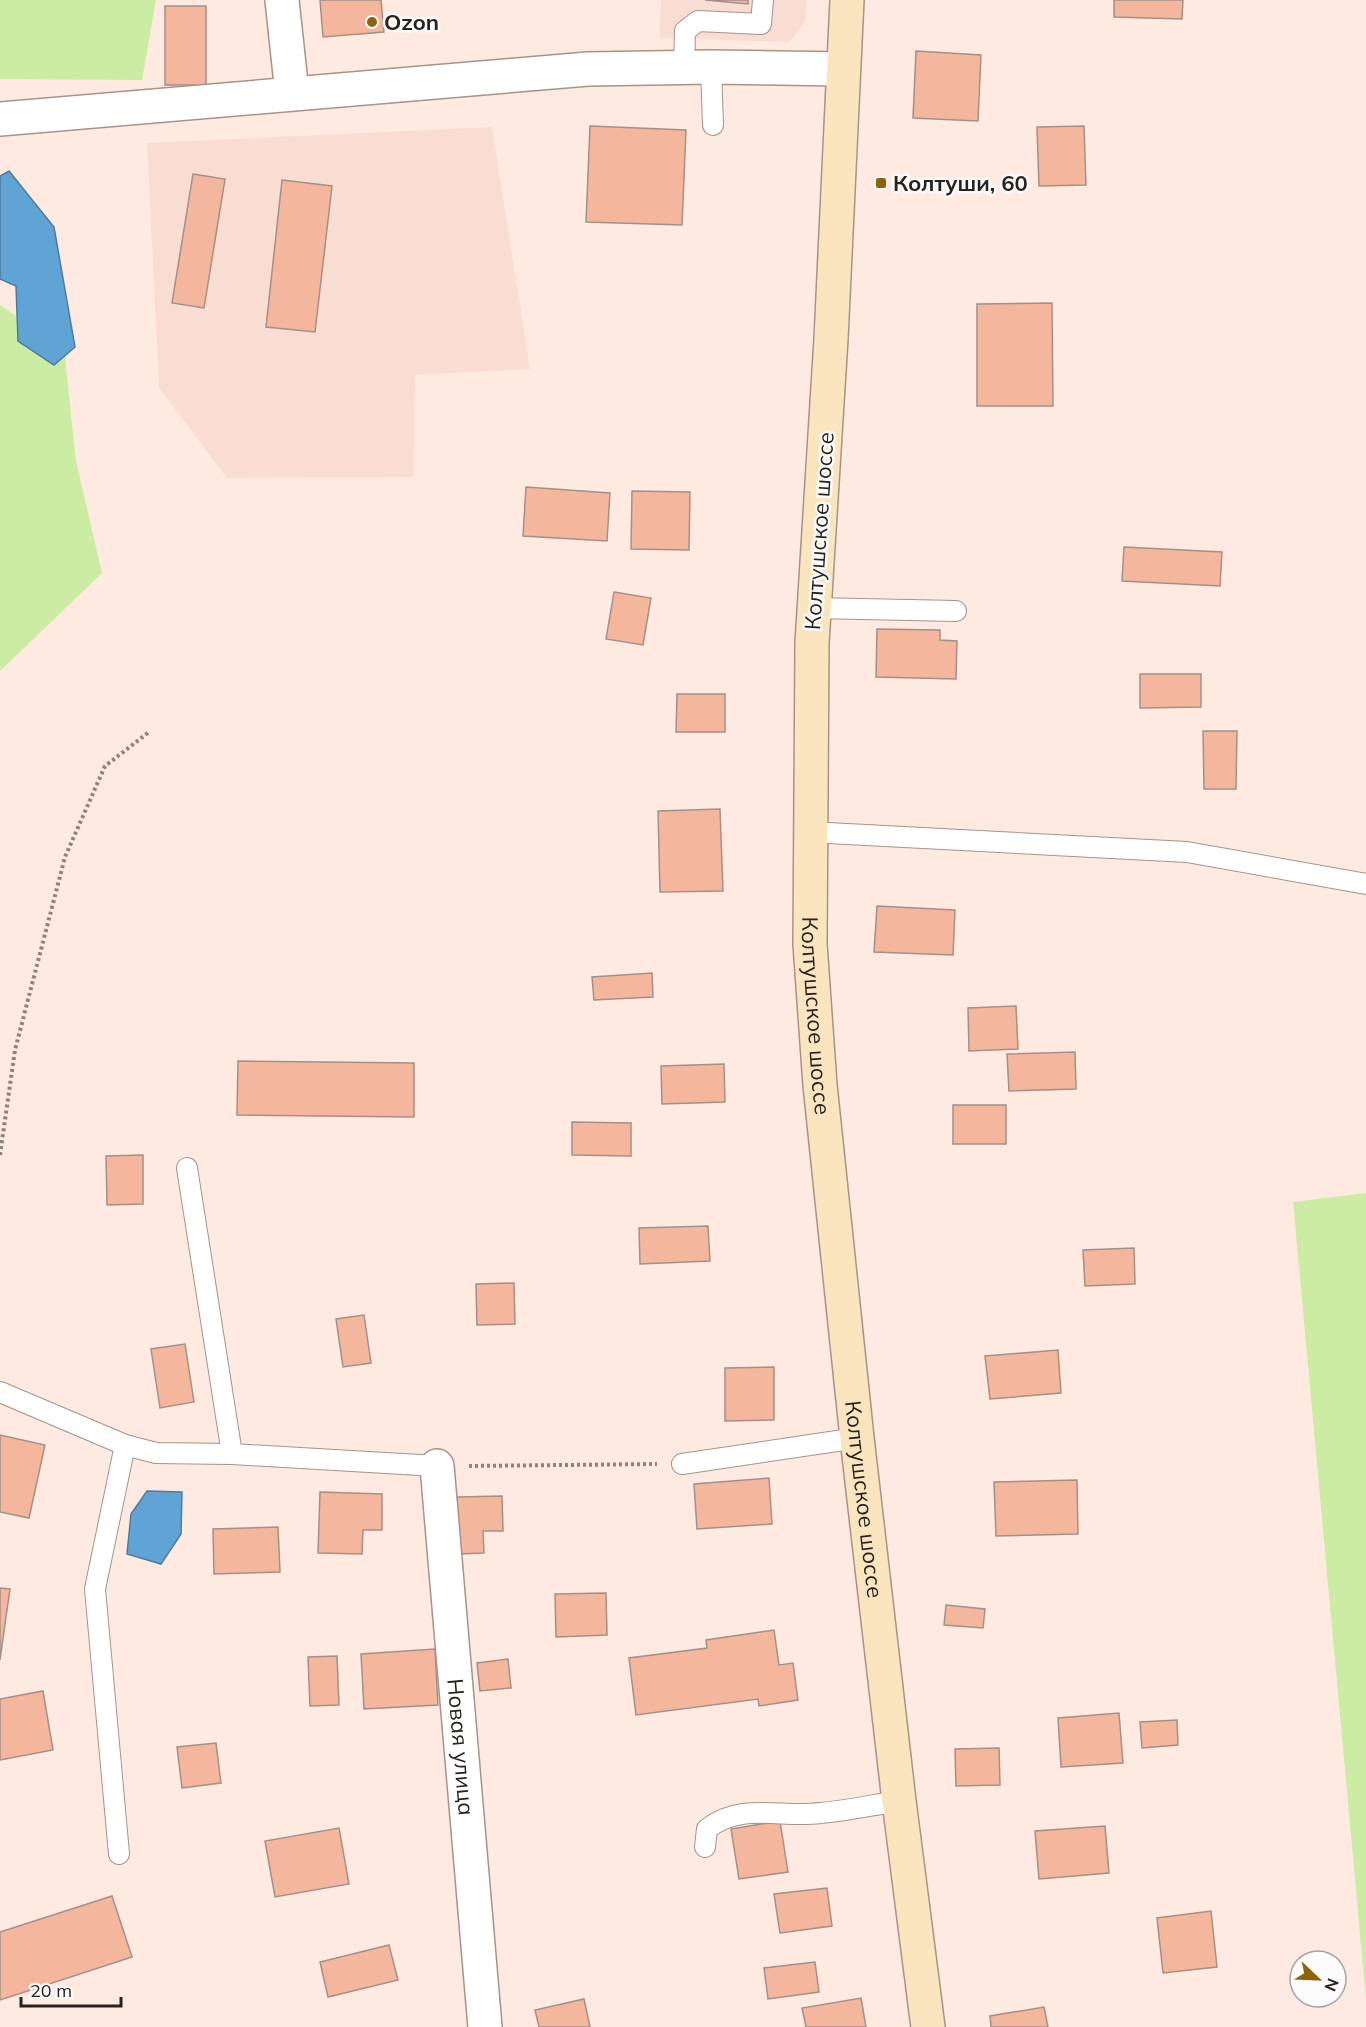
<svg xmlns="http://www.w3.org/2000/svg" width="1366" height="2027" viewBox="0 0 1366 2027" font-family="Mulish,sans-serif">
	<rect width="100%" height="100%" fill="#ffeae2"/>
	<g fill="#faddd2">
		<path d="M661,0H807L805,22L790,42L659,38Z"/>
		<path d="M492,127L530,369L415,375L414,477L227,478L159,388L147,143Z"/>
	</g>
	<g fill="#cceca4">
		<path d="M0,0H156L142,80L0,79Z"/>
		<path d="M0,305L64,348L76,461L102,573L0,671Z"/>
		<path d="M1366,1193V2000L1293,1202Z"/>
	</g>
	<g fill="#60a3d5" stroke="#4f7c9e" stroke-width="1.5">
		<path d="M9,171L54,227L75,347L54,365L18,341L16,286L0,279V176Z"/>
		<path d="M147,1491L182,1492L181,1534L161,1564L127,1554L131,1514Z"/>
	</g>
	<g fill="#f5b69e" stroke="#a39088" stroke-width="1.5">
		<path d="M320,0H381L384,32L323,37Z"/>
		<path d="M705,0H748V4Z"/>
		<path d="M1114,0H1183L1182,19L1114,17Z"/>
		<rect x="165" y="6" width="41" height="79"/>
		<path d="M916,51L981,55L978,121L913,118Z"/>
		<path d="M590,126L686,130L682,225L586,222Z"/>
		<path d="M1084,126L1086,185L1039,186L1037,127Z"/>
		<path d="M193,174L225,179L204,308L172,303Z"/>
		<path d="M282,180L332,186L315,332L266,327Z"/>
		<path d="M1052,303L1053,406H977V304Z"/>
		<path d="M526,487L610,493L607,541L523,536Z"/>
		<path d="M632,491L690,492L689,550L631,549Z"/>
		<path d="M1124,547L1222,552L1220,586L1122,581Z"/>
		<path d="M614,592L651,598L643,645L606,639Z"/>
		<path d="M877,629L940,630V640L957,641L956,679L876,677Z"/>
		<path d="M1140,674H1201V707L1140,708Z"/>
		<path d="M677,694H725V732H676Z"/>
		<path d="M1203,731H1237L1236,789H1204Z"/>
		<path d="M720,809L723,891L660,892L658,811Z"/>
		<path d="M877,906L955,910L953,955L874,952Z"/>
		<path d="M652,973L653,997L594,1000L592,977Z"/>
		<path d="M1016,1006L1018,1049L969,1051L968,1008Z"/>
		<path d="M1075,1052L1076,1089L1009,1091L1007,1054Z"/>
		<path d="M238,1061L414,1063V1117L237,1115Z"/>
		<path d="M724,1064L725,1102L662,1104L661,1066Z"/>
		<rect x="953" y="1105" width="53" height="39"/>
		<path d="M572,1122L631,1123V1156L572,1155Z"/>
		<path d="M143,1155V1204L107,1205L106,1156Z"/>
		<path d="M708,1226L710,1261L640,1264L639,1228Z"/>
		<path d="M1134,1248L1135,1284L1085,1286L1083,1250Z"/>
		<path d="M514,1283L515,1324L477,1325L476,1284Z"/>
		<path d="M364,1315L371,1363L343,1367L336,1319Z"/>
		<path d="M185,1344L194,1402L160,1408L151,1349Z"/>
		<path d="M1058,1350L1061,1393L990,1399L985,1356Z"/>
		<path d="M774,1367V1420L725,1421V1368Z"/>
		<path d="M0,1435L45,1445L29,1518L0,1512Z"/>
		<path d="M769,1478L772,1524L697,1529L694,1484Z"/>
		<path d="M1077,1480L1078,1534L996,1536L994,1482Z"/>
		<path d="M320,1492L382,1494V1530H363L362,1554L318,1553Z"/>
		<path d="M502,1496L503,1531H483L484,1553L458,1554L457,1497Z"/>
		<path d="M278,1527L280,1572L214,1574L213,1529Z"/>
		<path d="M0,1588L10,1589L0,1660Z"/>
		<path d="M606,1593L607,1635L556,1637L555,1594Z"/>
		<path d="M946,1605L985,1609L983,1628L944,1625Z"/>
		<path d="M774,1630L779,1665L793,1663L798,1700L759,1706L758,1699L636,1715L629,1658L707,1648L706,1640Z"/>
		<path d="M435,1649L438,1705L364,1709L361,1654Z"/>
		<path d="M337,1656L339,1705L310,1706L308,1657Z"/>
		<path d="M508,1659L511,1688L480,1691L477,1663Z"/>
		<path d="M43,1691L53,1750L0,1760V1699Z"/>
		<path d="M1119,1713L1123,1763L1061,1767L1058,1718Z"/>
		<path d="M1177,1720L1178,1745L1142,1748L1140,1722Z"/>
		<path d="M216,1743L221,1783L182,1788L177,1747Z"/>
		<path d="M999,1748L1000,1785L956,1786L955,1749Z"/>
		<path d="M780,1821L788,1872L739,1879L731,1829Z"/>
		<path d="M1105,1826L1109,1873L1039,1879L1035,1831Z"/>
		<path d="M339,1828L349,1884L275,1897L265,1841Z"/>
		<path d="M827,1888L832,1926L780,1933L774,1894Z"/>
		<path d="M112,1896L132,1957L0,2000V1932Z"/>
		<path d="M1211,1911L1217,1967L1163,1973L1157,1918Z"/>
		<path d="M389,1945L398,1980L328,1997L320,1962Z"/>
		<path d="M815,1962L819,1992L768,1999L764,1968Z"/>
		<path d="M861,1998L866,2027H806L802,2008Z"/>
		<path d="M584,1999L590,2027H539L535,2010Z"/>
		<path d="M1044,2007L1048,2027H991L990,2016Z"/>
	</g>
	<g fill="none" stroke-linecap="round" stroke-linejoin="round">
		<defs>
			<g id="lane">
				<path d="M711,67L713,125"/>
				<path d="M684,68L685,31L698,21L761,24L763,0"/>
				<path d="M814,608L956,611"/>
				<path d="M809,832L1187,852L1366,884"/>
				<path d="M187,1168L232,1454"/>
				<path d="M0,1392L125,1445L156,1453L232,1454L437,1466"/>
				<path d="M682,1464L857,1438"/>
				<path d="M705,1847L707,1829C741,1802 781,1818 820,1813C846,1811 872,1805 899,1801"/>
				<path d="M119,1854L95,1589L125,1445"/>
			</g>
			<g id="street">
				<path d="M282,0L292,93"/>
				<path d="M0,119L588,69L711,67L843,69"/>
				<path id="s1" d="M437,1466L485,2027"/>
			</g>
			<g id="secondary">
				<path id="s2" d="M847,0L831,339L812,643L810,944L820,1085L857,1438L899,1801L928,2027"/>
			</g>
		</defs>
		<use href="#lane" stroke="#a6938b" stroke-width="22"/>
		<use href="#street" stroke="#a6938b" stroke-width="36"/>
		<use href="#secondary" stroke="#a6938b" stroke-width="36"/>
		<g stroke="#8f817c" stroke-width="4" stroke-dasharray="3 3" stroke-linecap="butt">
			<path d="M0,1155L15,1050L65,857L105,766L149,732"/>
			<path d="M469,1466L657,1464"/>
		</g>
		<use href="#lane" stroke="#fff" stroke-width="20"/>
		<use href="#street" stroke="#fff" stroke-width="33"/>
		<use href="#secondary" stroke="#fae5bf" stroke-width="33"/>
	</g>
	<g fill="#8f620b" stroke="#fcfcfc" stroke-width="2">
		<circle cx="372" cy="22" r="6"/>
		<rect x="875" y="177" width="12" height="12" rx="3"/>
	</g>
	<g text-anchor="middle" stroke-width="5" stroke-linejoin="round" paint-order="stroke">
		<g font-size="22" font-weight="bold" fill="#28211e" stroke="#fcfcfc" text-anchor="start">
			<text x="384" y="30">Ozon</text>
			<text x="893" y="191">Колтуши, 60</text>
		</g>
		<g font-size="22" fill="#28211e" stroke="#fcfcfc">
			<text transform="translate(819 531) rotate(-86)" y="8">Колтушское шоссе</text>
			<text dy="8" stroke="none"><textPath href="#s2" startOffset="1017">Колтушское шоссе</textPath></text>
			<text dy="8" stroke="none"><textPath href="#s2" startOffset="1503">Колтушское шоссе</textPath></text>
			<text dy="8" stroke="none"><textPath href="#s1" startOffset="282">Новая улица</textPath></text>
		</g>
	</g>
	<g transform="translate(1318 1979) rotate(113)"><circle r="28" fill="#fcfcfc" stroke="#a7a4a3" stroke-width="1.5"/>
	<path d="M0-4.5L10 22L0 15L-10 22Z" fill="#8f620b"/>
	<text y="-9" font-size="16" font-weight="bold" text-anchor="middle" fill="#28211e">N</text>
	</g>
	<path d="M21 1997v9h100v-9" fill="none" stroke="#28211e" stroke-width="3"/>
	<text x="30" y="1997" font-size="18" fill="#28211e" stroke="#fcfcfc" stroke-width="4.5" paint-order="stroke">20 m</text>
</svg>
